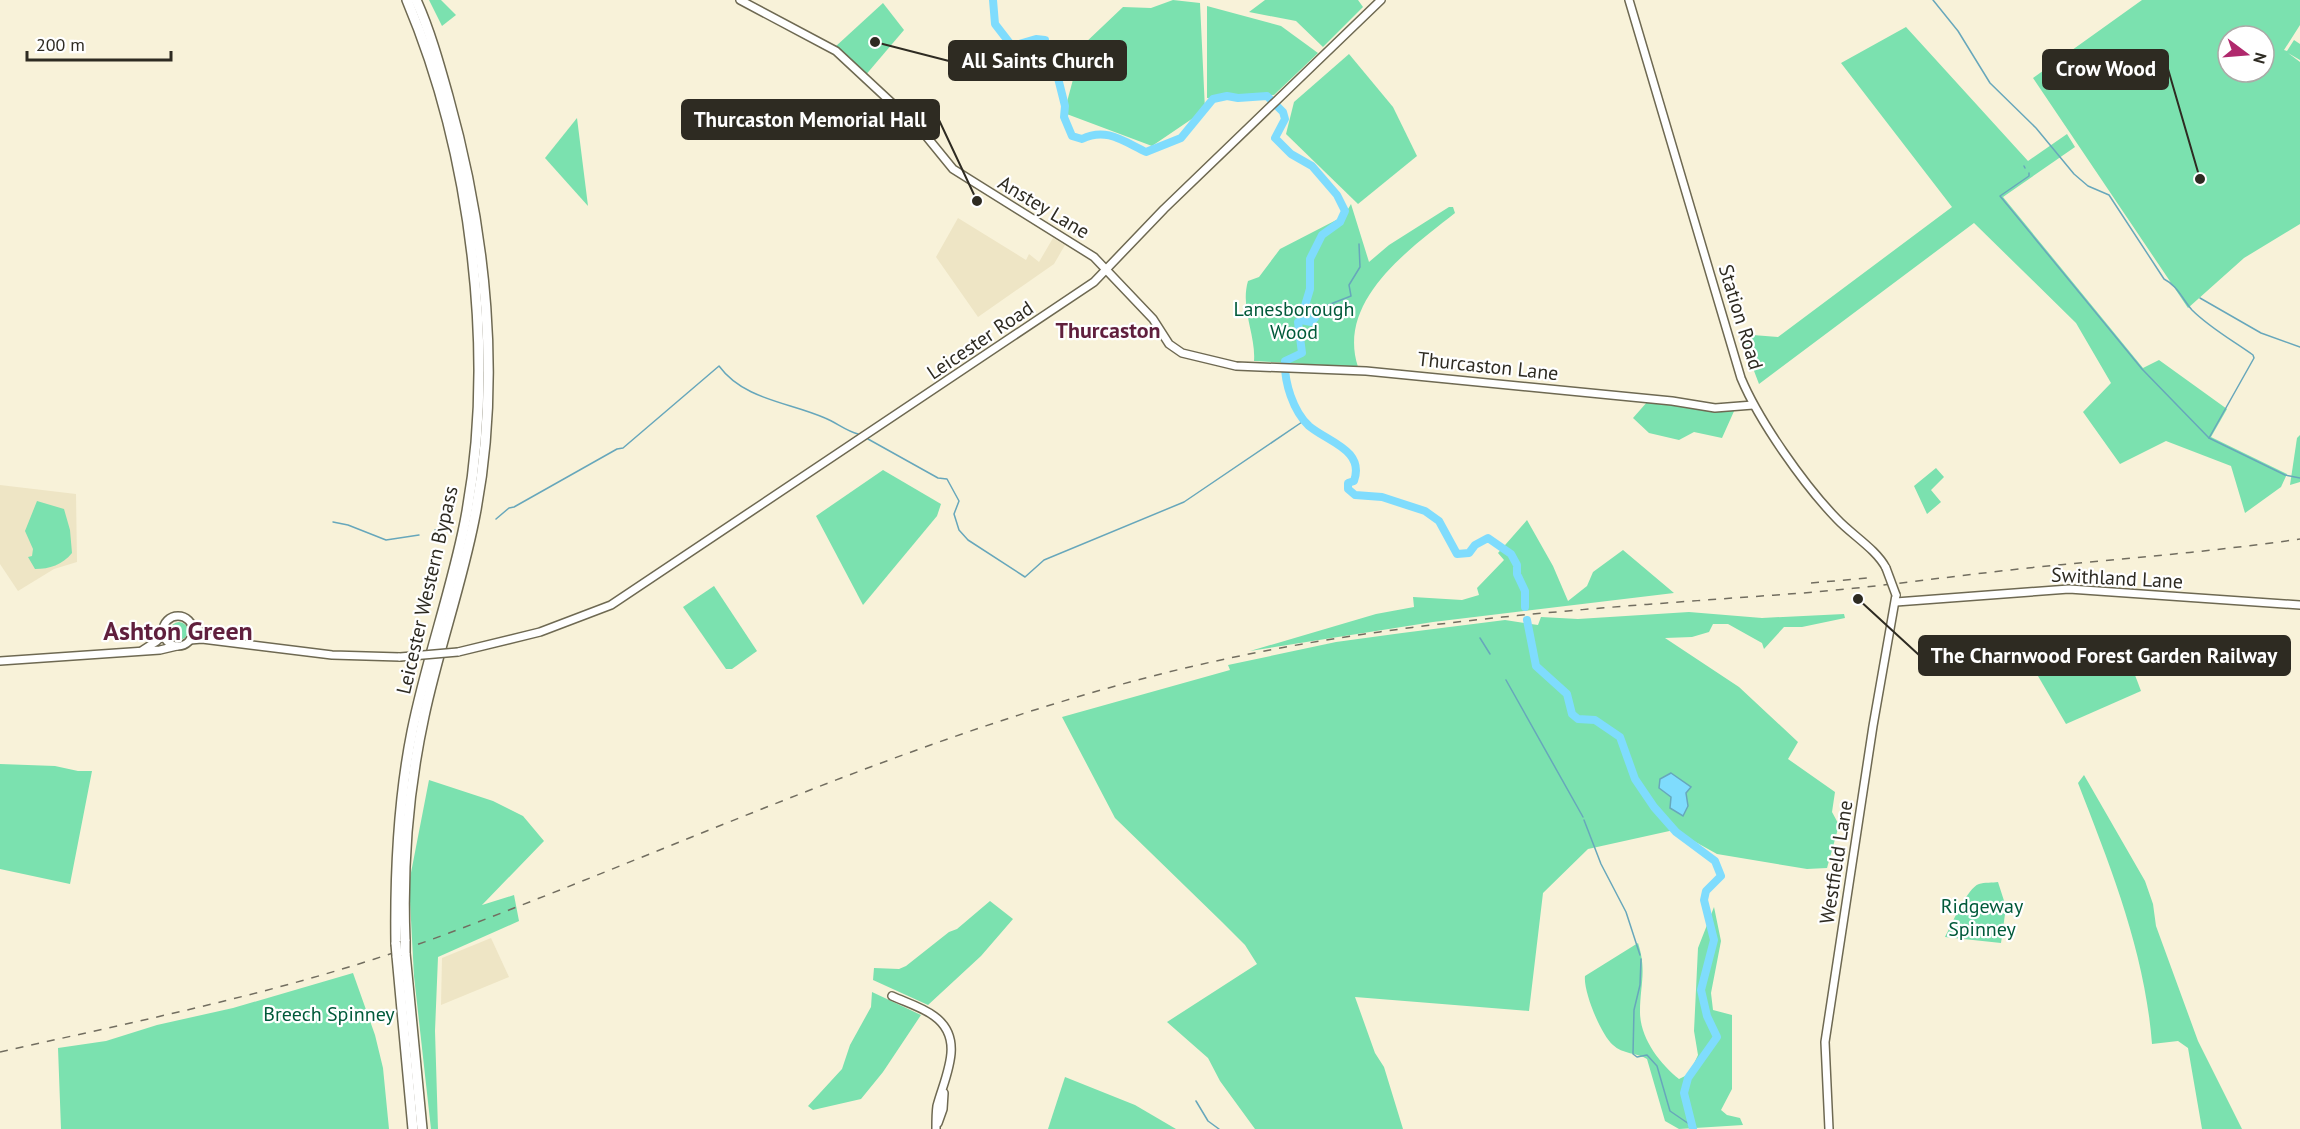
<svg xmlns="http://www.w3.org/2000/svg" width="2300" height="1129" viewBox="0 0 2300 1129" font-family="'PT Sans',sans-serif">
	<rect width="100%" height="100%" fill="#f8f2d9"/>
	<g fill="#eee5c5">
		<path d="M958,218L1026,260L1029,254L1039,262L1053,238L1065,245L1054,264L978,317L936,257Z"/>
		<path d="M0,485L76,494L77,562L54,569L18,591L0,564Z"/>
		<path d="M491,938L509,977L441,1005L442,958Z"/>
	</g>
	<g fill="#7be1af" fill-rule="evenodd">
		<path d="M429,0H441L456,15L442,26Z"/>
		<path d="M1173,0L1200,3L1205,110L1152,146L1064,113L1082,46L1123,7L1151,8Z"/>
		<path d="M1265,0H1358L1363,7L1323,47L1296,21L1249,12Z"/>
		<path d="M2142,0H2300V25L2284,50L2287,51L2294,40L2300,44V60L2288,53L2300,62V224L2244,258L2188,308L2033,78ZM2228,36H2264V72H2228Z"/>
		<path d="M883,3L904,30L864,77L835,47Z"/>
		<path d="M1207,6L1281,26L1318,53L1274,95L1207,98Z"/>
		<path d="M1906,27L2028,161L2067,134L2075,147L2003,197L2143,368L2159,360L2227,409L2211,437L2287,474L2281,487L2245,513L2231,466L2166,441L2120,464L2083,412L2111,383L2076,323L1974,223L1759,384L1740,334L1778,337L1952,207L1841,63Z"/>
		<path d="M1349,54L1393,107L1417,156L1358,204L1286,134L1294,102Z"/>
		<path d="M577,118L588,206L545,158Z"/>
		<path d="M1351,204L1369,262L1389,245L1449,207H1453L1455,213C1411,248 1336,300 1358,367L1254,361C1256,335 1240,308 1248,281L1259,277L1280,249L1344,216Z"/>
		<path d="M1648,401L1735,409L1722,438L1694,432L1679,440L1649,433L1633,418Z"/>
		<path d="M2300,435V482L2290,485L2297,438Z"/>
		<path d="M1936,468L1944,477L1931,490L1941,502L1927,514L1914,486Z"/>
		<path d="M883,470L941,504L937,516L863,605L816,516Z"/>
		<path d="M37,501L64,509L70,530L72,553C62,565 50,569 35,569L28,557L32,556L33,549L25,531Z"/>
		<path d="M1527,520L1553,566L1568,601L1587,586L1593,572L1623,550L1674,593L1433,622L1250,651L1376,614L1414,607L1413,597L1462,600L1479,595L1477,588L1504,560L1498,553Z"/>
		<path d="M714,586L757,651L732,669H726L683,607Z"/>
		<path d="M1689,612L1762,618L1844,614L1845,618L1802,627H1784L1764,649L1762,643L1728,624H1713L1709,632L1692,637L1665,638L1739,687L1798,742L1788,759L1835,792L1832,812L1839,825L1827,868L1807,869L1717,854L1674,830L1588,849L1543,893L1529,1011L1355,997L1375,1053L1384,1067L1403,1129H1255L1220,1081L1208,1058L1167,1022L1257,964L1245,945L1222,922L1115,818L1062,717L1230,670L1228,665L1336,642L1402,633L1505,620L1538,625L1541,617L1578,619Z"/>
		<circle cx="179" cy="631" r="9"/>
		<path d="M2124,646L2141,691L2066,724L2031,664Z"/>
		<path d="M0,764L55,766L78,771H92L70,884L0,869Z"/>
		<path d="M2084,775L2145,881L2153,904L2156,926L2198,1041L2242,1129H2202L2188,1048L2178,1041L2152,1044C2145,952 2111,868 2078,783Z"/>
		<path d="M429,780L493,801L523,816L544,841L482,905L514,895L519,921L438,957L435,1031L438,1129H431L414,976L409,883Z"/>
		<path d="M1998,882L2006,907L2001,943L1945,937C1952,924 1967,888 1979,884C1984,882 1993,883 1998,882Z"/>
		<path d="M990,901L1013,919L981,956L928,1005L873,980L874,968L899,969L906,966L949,932L957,929Z"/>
		<path d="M1714,907L1721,941L1711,993L1713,1010L1732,1015V1089L1721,1110L1727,1115L1740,1118L1743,1125L1679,1129L1665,1121L1647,1059C1638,1053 1622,1054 1613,1045C1601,1035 1583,991 1585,976L1638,943C1647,971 1640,985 1640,1012C1640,1038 1660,1064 1679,1079L1689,1074L1698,1055L1694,1031L1698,948Z"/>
		<path d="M353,973L375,1035L383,1068L389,1129H61L58,1048L106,1041L157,1025L233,1008Z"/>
		<path d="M872,992L921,1015L883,1072L861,1099L813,1110L808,1106L842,1069L850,1045L871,1007Z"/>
		<path d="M1065,1077L1135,1105L1176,1129H1048Z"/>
	</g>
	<path fill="#7fdcfd" stroke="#67a7bb" stroke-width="1.5" d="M1671,773L1691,787L1686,793L1688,806L1683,816L1670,808L1671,797L1659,788L1660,779Z"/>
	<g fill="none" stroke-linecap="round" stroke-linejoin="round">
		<g stroke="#67a7bb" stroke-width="1.5">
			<path d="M1933,0L1958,31L1990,83L2036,128L2074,174L2088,186L2109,195L2164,279C2178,286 2182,299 2192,310C2210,328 2232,340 2253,355L2254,358L2209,438L2285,475L2300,478"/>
			<path d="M2024,166L2025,168"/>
			<path d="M2029,173V176L2000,196L2142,369L2209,438"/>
			<path d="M2200,298L2261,333L2300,347"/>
			<path d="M1315,315L1323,307L1351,296L1349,285L1360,267L1359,244"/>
			<path d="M868,439L938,478L947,479L959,501L954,514L959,530L968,540L1025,577L1044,560L1184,502L1305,420"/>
			<path d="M496,519L509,508L514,507L617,449L623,448L719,366C744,400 789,402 825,418C837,423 846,431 858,434"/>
			<path d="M333,522L348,525L386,540L419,535"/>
			<path d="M435,530L444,528"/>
			<path d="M1480,638L1490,654"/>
			<path d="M1506,680L1583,817"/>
			<path d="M1584,820L1601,864L1626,912L1640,955"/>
			<path d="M1641,959L1640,985L1634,1010L1633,1054L1637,1057L1647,1055L1657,1066L1670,1111L1692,1126"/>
			<path d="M1196,1101L1208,1121L1219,1129"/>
		</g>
		<g stroke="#7fdcfd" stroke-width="8">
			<path d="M993,0L995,24L1012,46L1036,39L1045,40L1044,51L1058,78L1065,106L1064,117L1072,136L1082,139C1106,127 1123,141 1146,152L1181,138L1213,99L1227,96L1238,98L1267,96L1283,112L1285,119L1275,138L1291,154L1312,166L1337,195L1345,211L1340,222L1322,235L1310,259V289L1304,309L1314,313L1315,318L1311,322L1301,320L1298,322L1302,353L1285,361C1284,382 1293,411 1309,426C1328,442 1365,450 1354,481L1348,483V489L1355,495L1382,497L1425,511L1439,521L1457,554L1469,553L1475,545L1488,538L1511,554L1517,565V574L1525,591V607"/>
			<path d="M1527,620L1536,666L1567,694L1572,714L1578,719L1595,720L1620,737L1635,779L1654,807L1676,832L1715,861L1721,876L1706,891L1704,900L1714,940L1701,990L1707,1016L1717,1037L1688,1078L1684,1093L1693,1129"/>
		</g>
		<defs>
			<g id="secondary">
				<path d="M740,0L836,51L922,131L953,169L1094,257L1153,319L1169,344L1182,353L1236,366L1366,371L1672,401L1715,408L1753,405"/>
				<path d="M1629,0L1741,378C1759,421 1804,485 1837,519C1852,535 1876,549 1886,568"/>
				<path d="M1896,602L2069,589L2300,605"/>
				<circle cx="178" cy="631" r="15"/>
				<path d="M192,626L212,639"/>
				<path d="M190,640L202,639L332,655L400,657"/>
				<path d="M143,650L157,641L163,634"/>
				<path d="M458,652L540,632L611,605L1094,282L1164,209L1381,0"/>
				<path d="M0,661L160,650L177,646"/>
				<path d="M892,996C905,1002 922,1007 934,1016C966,1039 945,1076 937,1106C936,1113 936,1121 936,1129"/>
				<path d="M938,1123L943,1109L944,1093"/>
				<path d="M1829,1129L1825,1042L1873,726L1896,595"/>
			</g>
			<g id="highway">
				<path d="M405,941C402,866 408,790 424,716C438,650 461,586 474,520C502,381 486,232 448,96C439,64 430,31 416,0"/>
				<path d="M396,944C395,873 398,802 412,732C426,661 451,593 465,522C497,358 472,154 407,0"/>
				<path d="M405,953L422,1129"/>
				<path d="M397,956L413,1129"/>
			</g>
		</defs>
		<use href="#secondary" stroke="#6e6952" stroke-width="10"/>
		<use href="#highway" stroke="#6e6952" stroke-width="12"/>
		<use href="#secondary" stroke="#fff" stroke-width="7"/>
		<use href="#highway" stroke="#fff" stroke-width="9"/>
		<g stroke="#726e60" stroke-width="1.5" stroke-dasharray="8 8" stroke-linecap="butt">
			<path d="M1811,583L1868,578"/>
			<path d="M0,1052C151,1018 304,988 449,933C683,845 911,738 1153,676C1366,621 1585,609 1803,593C1878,587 1952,576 2028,568C2118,559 2210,552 2300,539"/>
		</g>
		<defs>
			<g id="secondary-bridge">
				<path d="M1886,568L1896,595"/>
				<path d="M400,657L458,652"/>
			</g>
			<g id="highway-bridge">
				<path d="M405,941V953"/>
				<path d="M396,944L397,956"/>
			</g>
		</defs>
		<use href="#secondary-bridge" stroke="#6e6952" stroke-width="10" stroke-linecap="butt"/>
		<use href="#highway-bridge" stroke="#6e6952" stroke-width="12" stroke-linecap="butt"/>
		<use href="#secondary-bridge" stroke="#fff" stroke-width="7"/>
		<use href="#highway-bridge" stroke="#fff" stroke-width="9"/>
	</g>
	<g text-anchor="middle" stroke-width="4.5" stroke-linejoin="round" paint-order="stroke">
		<g font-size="20" fill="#2e2b22" stroke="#fff">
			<text transform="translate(1044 207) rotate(31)" y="7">Anstey Lane</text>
			<text transform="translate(1741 317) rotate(73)" y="7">Station Road</text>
			<text transform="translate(980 340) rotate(-34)" y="7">Leicester Road</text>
			<text transform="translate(1488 366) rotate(6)" y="7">Thurcaston Lane</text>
			<text transform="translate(2117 578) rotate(3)" y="7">Swithland Lane</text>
			<text transform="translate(427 590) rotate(-77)" y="7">Leicester Western Bypass</text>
			<text transform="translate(1836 862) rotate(-81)" y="7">Westfield Lane</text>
		</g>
		<g font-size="20" fill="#005a3a" stroke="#fff">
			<text x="1294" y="316">Lanesborough<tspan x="1294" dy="23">Wood</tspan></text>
			<text x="1982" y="913">Ridgeway<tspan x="1982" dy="23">Spinney</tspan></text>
			<text x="329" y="1021">Breech Spinney</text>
		</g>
		<g font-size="22" font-weight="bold" fill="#601f3d" stroke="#fff">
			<text x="1108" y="338">Thurcaston</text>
		</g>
		<g font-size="26" font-weight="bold" fill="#601f3d" stroke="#fff">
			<text x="178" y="640">Ashton Green</text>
		</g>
	</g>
	<path fill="none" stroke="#2e2b22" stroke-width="2" d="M875 42L949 61M2200 179L2168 69M977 201L939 120M1858 599L1919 655"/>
	<g fill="#2e2b22" stroke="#fff" stroke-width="2">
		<circle cx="875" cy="42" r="6"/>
		<circle cx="2200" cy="179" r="6"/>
		<circle cx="977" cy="201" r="6"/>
		<circle cx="1858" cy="599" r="6"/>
	</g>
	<g fill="#2e2b22" stroke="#2e2b22" stroke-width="2">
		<rect x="949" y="41" width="177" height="39" rx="6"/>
		<rect x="2043" y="50" width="125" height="39" rx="6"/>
		<rect x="682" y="100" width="257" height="39" rx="6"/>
		<rect x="1919" y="636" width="371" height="39" rx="6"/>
	</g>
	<g font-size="21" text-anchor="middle" font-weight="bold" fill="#fff">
		<text x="1038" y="68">All Saints Church</text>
		<text x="2106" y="76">Crow Wood</text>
		<text x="810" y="127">Thurcaston Memorial Hall</text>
		<text x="2104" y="663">The Charnwood Forest Garden Railway</text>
	</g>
	<g transform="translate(2246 54) rotate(106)"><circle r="28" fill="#ffffff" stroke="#abaaa7" stroke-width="1.5"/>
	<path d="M0-4.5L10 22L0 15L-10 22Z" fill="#b0296d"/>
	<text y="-9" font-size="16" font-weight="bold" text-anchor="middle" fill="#2e2b22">N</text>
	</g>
	<path d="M27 51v9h144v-9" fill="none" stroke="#2e2b22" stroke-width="3"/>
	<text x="36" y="51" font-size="18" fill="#2e2b22" stroke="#ffffff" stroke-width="4.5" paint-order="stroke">200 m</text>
</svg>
